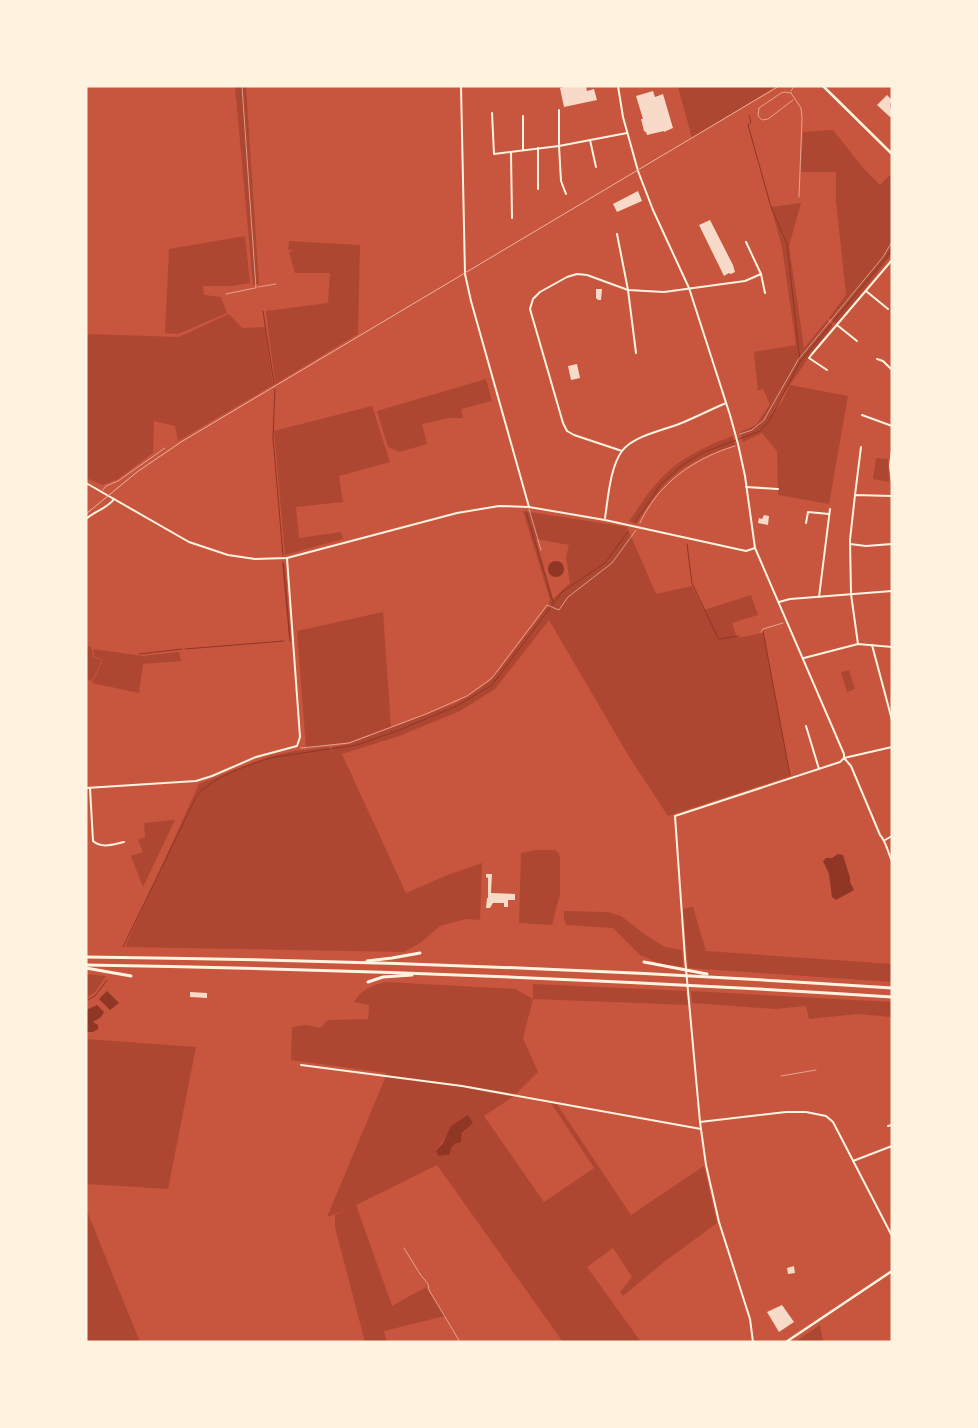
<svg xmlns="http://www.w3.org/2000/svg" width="978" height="1428" viewBox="0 0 978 1428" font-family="'Roboto Serif',serif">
	<rect width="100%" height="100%" fill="#c8553d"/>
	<g fill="#ae4732" fill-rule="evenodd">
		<path d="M235,86L248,87H246L259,284L253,285Z"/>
		<path d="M672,86H777L692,138L678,87Z"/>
		<path d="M833,130L865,170L880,185L892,173V254L837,325L829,318L846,295L836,201V172H801L803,132Z"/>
		<path d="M801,203L789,246L804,348L827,320L833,326L813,351L769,416L782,402L790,385L848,396L829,504L778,495L777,451L762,433L743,442L740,432L756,425L770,404L763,389L758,391L754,352L796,345L782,247L771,207Z"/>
		<path d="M245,236L250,283L231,286H203L204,295L221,297L227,313L178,334L165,333L169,249Z"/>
		<path d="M289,241L360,245L358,334L275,384L266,311L328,303L330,273H295L289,252L294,250H288Z"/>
		<path d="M229,314L242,328L265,327L273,385L178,441L175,426L154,421L153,453L118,479L103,485L86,478V334L179,337Z"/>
		<path d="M486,379L492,401L461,409L463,418H449L422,424L427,444L399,452L388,447L377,411Z"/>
		<path d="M372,406L390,462L339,476L343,502L296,507L299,538L341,532L343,539L285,555L274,431Z"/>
		<path d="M733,436L735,445C707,454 680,466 661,489C652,500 644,513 636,524L629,521C638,509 646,494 657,483C677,459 704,447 733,436Z"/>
		<path d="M876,458L888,459L889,482L873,479Z"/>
		<path d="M523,511L627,527L656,594L692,586L704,610L751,595L758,615L732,623L737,638L763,633L790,776L668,816L628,755L549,620L495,689L460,711L399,736L342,754L406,893L450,874L482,863L480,920L465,919L440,926L420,943L404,952L125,947L199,784L267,757L294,751L329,747L332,751V747L349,744L456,703L473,693L489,682L497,673L548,606L550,600ZM536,539L569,545L566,557L570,583L553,599Z"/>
		<path d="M282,564H285L291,638H289Z"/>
		<path d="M383,612L391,727L349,742L306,748L297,631Z"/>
		<path d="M86,646L91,647L93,657L102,660L92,681L86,679Z"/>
		<path d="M93,649L143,656L179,652L181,661L143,664L139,693L92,683L103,660L94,656Z"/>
		<path d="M849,670L855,689L847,692L841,672Z"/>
		<path d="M175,820L143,887L131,856L143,852L138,840L145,837L144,823Z"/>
		<path d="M536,850H555L559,854L560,858V894L552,925L519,923L521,853Z"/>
		<path d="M693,907L706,951L892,964V982L688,968L683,909Z"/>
		<path d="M564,911L607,912L621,916L647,936L665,947L682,950L683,967L661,964L640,955L613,928L566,925L564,919Z"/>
		<path d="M86,974L106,976L95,992L86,998Z"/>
		<path d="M386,982L515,989L533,999V984L686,991L688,1005L533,999L523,1038L538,1072L514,1096L484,1116L544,1202L594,1168L551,1103L557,1104L631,1215L704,1166L717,1223L664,1262L623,1296L620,1292L632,1277L613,1248L587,1267L641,1342H563L437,1165L356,1205L392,1306L426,1287L445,1316L384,1331L387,1342H365L335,1227V1215L346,1210L327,1217L386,1076V1073L291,1060L292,1027L307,1025L320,1028L328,1020L368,1019L369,1005L354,1002C362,989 372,985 386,982ZM473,1123L462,1134V1138L452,1147L449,1155L438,1156L436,1151L447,1135Z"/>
		<path d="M691,991L892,1002V1017L857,1014L809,1019L806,1006L775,1009L692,1003Z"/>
		<path d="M86,1039L196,1047L168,1189L86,1184Z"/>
		<path d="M87,1211L140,1342H86Z"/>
		<path d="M820,1325L823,1342H795Z"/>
	</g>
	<g fill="#8f3625">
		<circle cx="556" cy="569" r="8"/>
		<path d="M838,854L843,855L850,878V882L854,890L836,900L832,897L829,874L823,861L826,858H832Z"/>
		<path d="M107,991L119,1003L110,1010L99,999Z"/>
		<path d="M97,1005L104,1012L101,1017L93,1022L98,1025V1029L93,1032H86V1010Z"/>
		<path d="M468,1115L473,1123L462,1133L461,1141L459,1143H456L452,1147L449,1155L438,1156L436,1151L443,1143L451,1126Z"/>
	</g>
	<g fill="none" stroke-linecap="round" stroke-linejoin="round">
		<g stroke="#8f3625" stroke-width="1">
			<path d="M749,115L751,122L748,125L771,207L787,244L800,361"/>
			<path d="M263,311L274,384"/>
			<path d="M275,389L273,438L283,555"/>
			<path d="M526,512L553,602"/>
			<path d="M635,522L661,484L681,466L702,453L760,431L769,421L800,362L886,258L892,249"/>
			<path d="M687,544L692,583L718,638L720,639L739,636"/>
			<path d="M283,562L290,641"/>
			<path d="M763,631L790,775"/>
			<path d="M185,649L284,641"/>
			<path d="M139,654L182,649"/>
			<path d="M123,947L195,799C207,778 252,763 275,757L357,745L397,731L457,706L492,685L562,592L605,563L628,532"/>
			<path d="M86,1001L95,996L107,980"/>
		</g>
	</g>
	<g fill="#f7dbc8">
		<path d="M567,86H586L587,91L594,89L597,100L564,107L560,88Z"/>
		<path d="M653,91L655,97L663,94L673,128L664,132V131L647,135L646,132L644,131L641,119H643L636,96Z"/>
		<path d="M887,95L892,100L890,104L892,116L890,117L877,105Z"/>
		<path d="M638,191L642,201L617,212L613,204Z"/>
		<path d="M710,220L733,265L735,272L731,274L729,273L724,276L699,225Z"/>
		<path d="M596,289H602L601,300H598L596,298Z"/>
		<path d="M577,364L580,378L571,380L568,366Z"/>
		<path d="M764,515L769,516L768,525L758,523L759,518L762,519Z"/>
		<path d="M486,874H492L491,893L515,894V900H508V907H504V903H493L490,908H486L487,898H488V878L486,877Z"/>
		<path d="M190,992L207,993V998L190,997Z"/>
		<path d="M794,1266L795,1273L788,1274L787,1268Z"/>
		<path d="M782,1305L794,1322L779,1332L767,1312Z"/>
	</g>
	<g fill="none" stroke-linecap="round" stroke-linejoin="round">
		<g stroke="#fff3e0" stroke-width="0.5">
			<path d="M740,434L752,430L764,420L798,360L883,257L892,242"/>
			<path d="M640,523C658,483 695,458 735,446"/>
			<path d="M761,632L763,629L783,623"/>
			<path d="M301,748L349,743L426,714L467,696L492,678L547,605L559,610L568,597L612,563L636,530"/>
		</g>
		<g stroke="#fff3e0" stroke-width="0.5">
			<path d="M242,86L256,288"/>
			<path d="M791,91L794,86"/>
			<path d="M791,93L801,108L802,118L799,197"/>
			<path d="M791,93L785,92L781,93L759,108L758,116L762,120L768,119L793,100"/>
			<path d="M258,287L276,284"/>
			<path d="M226,294L255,288"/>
			<path d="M103,490L106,486L118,481L165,448"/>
			<path d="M529,509L541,550"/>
			<path d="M781,1076L816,1070"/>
			<path d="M404,1248L420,1274L428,1284L429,1290L460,1342"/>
		</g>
		<g stroke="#fff3e0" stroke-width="2">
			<path d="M461,86L465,274L471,301L529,507"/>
			<path d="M618,86L623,117L638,171L653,210L689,288L730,415L738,444L745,476L755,548L844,754V758L851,766L880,835C886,841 888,853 892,861"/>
			<path d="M559,110V146L561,181L566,194"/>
			<path d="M492,113L494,154L559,146L627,133"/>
			<path d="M590,140L596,167"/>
			<path d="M538,148V189"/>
			<path d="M523,150V116"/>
			<path d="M511,152L512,218"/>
			<path d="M617,234L628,290L636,353"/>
			<path d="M746,242L761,274L765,293"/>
			<path d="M866,291L888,309"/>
			<path d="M837,325L857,341"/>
			<path d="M877,359L883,361L892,370"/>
			<path d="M827,370L809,358L812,354L892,260"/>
			<path d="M862,415L892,426"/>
			<path d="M892,450L890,466L892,482"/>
			<path d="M622,451L574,435L567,431L563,423L530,309L533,299L540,292L567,277L577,274L587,275L628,290L664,292L745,281L761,274"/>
			<path d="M86,483L189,542L228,555L255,559L287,558L457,513L499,506L529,507L605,520L746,551L755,548"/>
			<path d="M746,487L778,489"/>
			<path d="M855,495L861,447"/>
			<path d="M605,518C608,499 610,467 622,451C634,435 666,430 684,422C698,416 712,409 726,403"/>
			<path d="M86,519C95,511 108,508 114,499"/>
			<path d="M806,523L808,512L829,514"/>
			<path d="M850,544L866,546L892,544"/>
			<path d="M819,597L830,509"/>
			<path d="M779,602L790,599L892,591"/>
			<path d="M858,644L851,594L850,540L855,495L892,496"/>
			<path d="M872,645L892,720"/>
			<path d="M804,658L858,644L892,647"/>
			<path d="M806,726L819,769"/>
			<path d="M86,788L196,781L212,776L256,757L297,746L300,737L287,558"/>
			<path d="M90,788L93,841C102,849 114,844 124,842"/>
			<path d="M885,840L892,836"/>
			<path d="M301,1065L462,1086L701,1129"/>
			<path d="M700,1122L786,1112H806L826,1116L833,1122L892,1236"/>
			<path d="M888,1126L892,1125"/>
			<path d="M853,1161L892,1146"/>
			<path d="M753,1342L750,1319L719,1222L706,1165L700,1122L685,958L675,816L840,762L844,758L892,747"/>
		</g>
		<g stroke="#fff3e0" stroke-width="2.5">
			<path d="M823,86L892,154"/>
			<path d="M786,1342L892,1271"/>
		</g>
		<g stroke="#fff3e0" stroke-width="3">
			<path d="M86,957C355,960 624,970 892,988"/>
			<path d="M367,961L392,958L420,953"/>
			<path d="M644,962L707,974"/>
			<path d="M86,965C355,969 624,980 892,997"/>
			<path d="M86,968L131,976"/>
			<path d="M368,982L383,977L412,975"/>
		</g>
		<path stroke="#e9b49f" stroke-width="1" d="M86,514L137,472L181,442L779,86"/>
	</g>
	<rect width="978" height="1428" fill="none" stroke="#fff3e0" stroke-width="175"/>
</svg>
